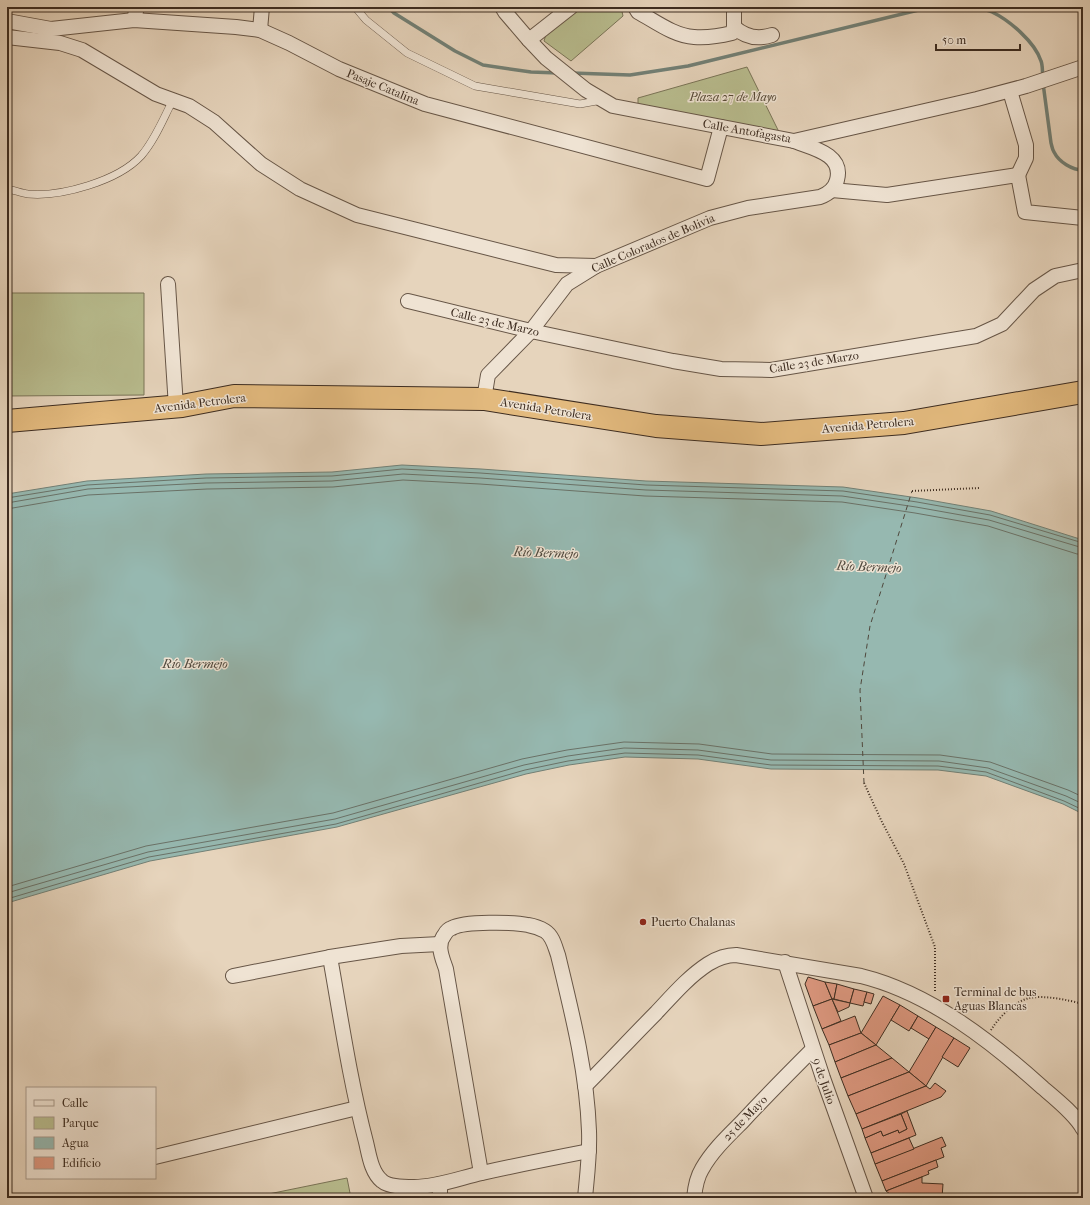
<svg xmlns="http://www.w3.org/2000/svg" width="1090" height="1205" viewBox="0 0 1090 1205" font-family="'IM FELL French Canon',serif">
	<rect width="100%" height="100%" fill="#e6d4bc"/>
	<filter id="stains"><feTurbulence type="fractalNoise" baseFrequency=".005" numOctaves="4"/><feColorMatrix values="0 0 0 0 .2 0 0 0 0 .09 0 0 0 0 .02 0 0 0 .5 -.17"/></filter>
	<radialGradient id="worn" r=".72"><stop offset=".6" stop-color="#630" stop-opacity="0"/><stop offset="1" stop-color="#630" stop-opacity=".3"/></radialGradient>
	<g fill="#b8bc8e" stroke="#7a7457">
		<path d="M581,7H621L623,16L571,61L544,41L547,31L559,22Z"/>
		<path d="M747,67L779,132L638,106V98Z"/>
		<path d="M7,293H144V395L7,396Z"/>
		<path d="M347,1178L351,1198H249Z"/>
	</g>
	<path fill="#96b8b0" stroke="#728076" d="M402,465L481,469L646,481L843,487L918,498L991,511L1083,540V814L1063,804L986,776L938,770L771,769L698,759L625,757L569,765L526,774L337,827L150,861L7,903V494L87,481L206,474L332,472Z"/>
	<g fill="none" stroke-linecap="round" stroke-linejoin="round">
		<g stroke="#6a7268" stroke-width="1">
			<path d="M7,498L87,485L206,478L332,476L402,469L480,473L646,485L843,491L917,502L990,515L1083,543"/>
			<path d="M7,503L88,489L206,483L332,481L403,474L480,478L646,490L842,496L916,507L989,520L1083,548"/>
			<path d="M7,509L88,495L207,489L333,487L403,480L480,484L645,496L842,502L915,513L988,526L1077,554H1083"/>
			<path d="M7,887L146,846L333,813L522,759L567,750L624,742L699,744L772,754L940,755L990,762L1068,790L1083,797"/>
			<path d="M7,893L148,852L335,819L524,765L568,756L624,748L698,750L771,760L939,761L988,768L1066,796L1083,804"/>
			<path d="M7,899L149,857L336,824L525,770L568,761L625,753L698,755L771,765L938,766L986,772L1064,801L1083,810"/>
		</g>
		<g stroke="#728076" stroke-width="3.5">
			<path d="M388,7L394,13L455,51L483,65L531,72L558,73"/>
			<path d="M970,7C977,8 985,9 992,12C1009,20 1035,42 1041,61C1043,66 1042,72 1043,77"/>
			<path d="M572,73L630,75L688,66L931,7"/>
			<path d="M1043,83L1051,143C1052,146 1052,149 1054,152C1059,162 1072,170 1083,170"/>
		</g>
		<path stroke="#4f483d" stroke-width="1" stroke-dasharray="5 4" stroke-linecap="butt" d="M864,783L860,690L870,626L912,491"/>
	</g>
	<g fill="#de9880" stroke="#3d2c20">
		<path d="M808,977L825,982L832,999L813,1006L805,984Z"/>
		<path d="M825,982L837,984L834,999H832Z"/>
		<path d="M837,984L854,989L850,1003L834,999Z"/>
		<path d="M854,989L867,992L863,1006L850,1003Z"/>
		<path d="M867,992L874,994L871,1004L864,1002Z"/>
		<path d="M883,996L900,1005L876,1045L861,1033Z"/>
		<path d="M832,999L841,1021L822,1029L813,1006Z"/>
		<path d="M832,999L850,1003L849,1007L838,1012Z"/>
		<path d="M900,1005L918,1016L909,1031L891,1020Z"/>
		<path d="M855,1016L861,1033L829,1045L822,1029Z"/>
		<path d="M918,1016L936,1027L929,1039L911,1028Z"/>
		<path d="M936,1027L954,1038L926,1086L909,1072Z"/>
		<path d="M861,1033L876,1045L835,1062L829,1045Z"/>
		<path d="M954,1038L970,1048L958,1067L942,1057Z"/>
		<path d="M876,1045L892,1058L841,1078L835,1062Z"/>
		<path d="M892,1058L909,1072L848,1096L841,1078Z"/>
		<path d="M909,1072L926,1086L856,1114L848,1096Z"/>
		<path d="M935,1083L946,1091L941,1097L862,1129L856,1114L926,1086L930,1089Z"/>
		<path d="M907,1111L916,1135L871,1153L865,1138L881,1131L883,1136L898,1130L899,1133L907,1129L901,1114Z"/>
		<path d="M901,1114L907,1129L899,1133L898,1130L883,1136L881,1131L865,1138L862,1129Z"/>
		<path d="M942,1137L946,1146L941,1148L944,1157L882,1181L875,1164Z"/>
		<path d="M909,1138L914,1149L875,1164L871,1153Z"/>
		<path d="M936,1160L938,1167L928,1171L929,1174L886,1191L882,1181Z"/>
		<path d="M922,1177V1183L943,1184L942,1198L894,1197L886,1191Z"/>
	</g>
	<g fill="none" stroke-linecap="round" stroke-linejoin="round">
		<defs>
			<g id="lane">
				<path d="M355,7L366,20L407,53L475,86L580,104L602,100"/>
				<path d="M7,189C14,190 21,193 28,194C61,197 118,181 141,156C155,140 163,119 173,100"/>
			</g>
			<g id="street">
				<path d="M502,7L505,12L529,40L546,58L586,90L613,106L794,141L977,99L1026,86L1083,67"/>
				<path d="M635,7L638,12C655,21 674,36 694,37C707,38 720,36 732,33L734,27"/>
				<path d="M734,7V27C745,37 757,40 772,35"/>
				<path d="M134,20L137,7"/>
				<path d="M7,21L51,29L134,20L236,27L260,30L289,43L339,69L425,104L707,179L721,127"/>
				<path d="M260,30L262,7"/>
				<path d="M7,37L60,43L82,50L156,94L189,106L214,122L261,164L300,189L357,215L556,265L596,266"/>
				<path d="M529,40L571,7"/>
				<path d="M1010,91L1026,145V158L1018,175"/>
				<path d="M832,190L887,195L1018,175L1025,212L1083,218"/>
				<path d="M168,284L176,407"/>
				<path d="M408,301L531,331L673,361L721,369L771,370L976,336L1002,324L1034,290L1055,276L1083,270"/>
				<path d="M484,399L488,375L531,331L567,284L596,266L710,218L748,208L820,197C828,194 835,189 837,180C844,154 812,148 794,141"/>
				<path d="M330,957C341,1019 350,1081 366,1142C369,1154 371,1172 382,1181C389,1187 404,1187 414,1187C437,1187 460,1178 482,1173C518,1165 553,1158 589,1151"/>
				<path d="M785,962L823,1078L866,1198"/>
				<path d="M233,976L330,957L401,946L440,944"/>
				<path d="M585,1086C609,1062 632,1037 656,1013C672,996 688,977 708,964C716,959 726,955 736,955L861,976C930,993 992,1042 1043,1088C1056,1099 1076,1115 1083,1129"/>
				<path d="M155,1157L357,1108"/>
				<path d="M481,1173L446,969C442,957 436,945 445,934C446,932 449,929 452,928C464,921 514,922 528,925C534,926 540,928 545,931C553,936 555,947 558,955C572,1013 587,1072 589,1131C590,1154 587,1176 585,1198"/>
				<path d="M440,1198V1184"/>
				<path d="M694,1198C695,1188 697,1177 702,1169C712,1151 728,1136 742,1122C765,1097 789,1073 813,1049"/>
			</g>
			<path id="highway" d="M7,421L182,406L234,396L484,399L656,426L761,434L904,423L1083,392"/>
		</defs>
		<use href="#lane" stroke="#675647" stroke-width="8"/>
		<use href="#street" stroke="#675647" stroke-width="16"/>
		<use href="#highway" stroke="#3d2c20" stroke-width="24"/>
		<g stroke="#3d2c20" stroke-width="2" stroke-dasharray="1 2" stroke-linecap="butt">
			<path d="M912,491L979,488"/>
			<path d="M864,783L881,820L904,864L935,947V992"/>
			<path d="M991,1030C999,1017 1014,1002 1029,998C1045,995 1068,1000 1083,1004"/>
		</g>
		<use href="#lane" stroke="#efe3d3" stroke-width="7"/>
		<use href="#street" stroke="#efe3d3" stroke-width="14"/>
		<use href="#highway" stroke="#e3ba7e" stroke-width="22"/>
	</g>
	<g fill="#8f2418" stroke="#efe3d3" stroke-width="1.5">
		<circle cx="643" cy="922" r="4"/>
		<rect x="942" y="995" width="8" height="8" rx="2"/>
	</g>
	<g text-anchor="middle" stroke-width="3" stroke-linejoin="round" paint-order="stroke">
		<g font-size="12" fill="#3d2c20" stroke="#efe3d3">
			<text transform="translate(383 87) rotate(22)" y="4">Pasaje Catalina</text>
			<text transform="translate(747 131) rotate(10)" y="4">Calle Antofagasta</text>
			<text transform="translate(653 243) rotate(-23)" y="4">Calle Colorados de Bolivia</text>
			<text transform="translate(495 322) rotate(13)" y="4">Calle 23 de Marzo</text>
			<text transform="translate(814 362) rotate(-9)" y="4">Calle 23 de Marzo</text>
			<text transform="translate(200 403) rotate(-7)" y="4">Avenida Petrolera</text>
			<text transform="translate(546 409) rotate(9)" y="4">Avenida Petrolera</text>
			<text transform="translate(868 425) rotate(-5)" y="4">Avenida Petrolera</text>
			<text transform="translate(824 1081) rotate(71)" y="4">9 de Julio</text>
			<text transform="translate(745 1118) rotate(-46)" y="4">25 de Mayo</text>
		</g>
		<g font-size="12" font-style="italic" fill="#564936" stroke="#efe3d3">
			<text x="733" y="101">Plaza 27 de Mayo</text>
		</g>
		<g font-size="12" fill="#3d2c20" stroke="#efe3d3" text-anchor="start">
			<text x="651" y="926">Puerto Chalanas</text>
			<text x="954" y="996">Terminal de bus<tspan x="954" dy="14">Aguas Blancas</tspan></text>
		</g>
		<g font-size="13" font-style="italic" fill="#4f483d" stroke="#efe3d3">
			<text transform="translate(546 552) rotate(2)" y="5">Río Bermejo</text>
			<text transform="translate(869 566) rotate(2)" y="5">Río Bermejo</text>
			<text x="195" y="668">Río Bermejo</text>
		</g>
	</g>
	<rect width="1090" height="1205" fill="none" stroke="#e6d4bc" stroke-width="24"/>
	<rect x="8" y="8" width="1074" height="1189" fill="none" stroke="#3d2c20" stroke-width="2"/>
	<rect x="12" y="12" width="1066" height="1181" fill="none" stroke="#3d2c20"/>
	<rect x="26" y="1087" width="130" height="92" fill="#efe3d3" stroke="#a89a8b"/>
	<rect x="34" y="1100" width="20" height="6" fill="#efe3d3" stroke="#a89a8b"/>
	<text x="62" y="1107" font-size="12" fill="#3d2c20">Calle</text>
	<rect x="34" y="1117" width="20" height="12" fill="#b8bc8e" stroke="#a89a8b"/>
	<text x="62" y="1127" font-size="12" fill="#3d2c20">Parque</text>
	<rect x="34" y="1137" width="20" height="12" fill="#96b8b0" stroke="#a89a8b"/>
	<text x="62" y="1147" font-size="12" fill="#3d2c20">Agua</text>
	<rect x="34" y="1157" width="20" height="12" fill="#de9880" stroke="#a89a8b"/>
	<text x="62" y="1167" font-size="12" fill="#3d2c20">Edificio</text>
	<path d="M936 44v6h84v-6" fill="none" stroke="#3d2c20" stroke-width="2"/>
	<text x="942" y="44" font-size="12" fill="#3d2c20" stroke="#efe3d3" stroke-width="3" paint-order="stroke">50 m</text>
	<rect width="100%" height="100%" filter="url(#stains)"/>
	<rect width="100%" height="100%" fill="url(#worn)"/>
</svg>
